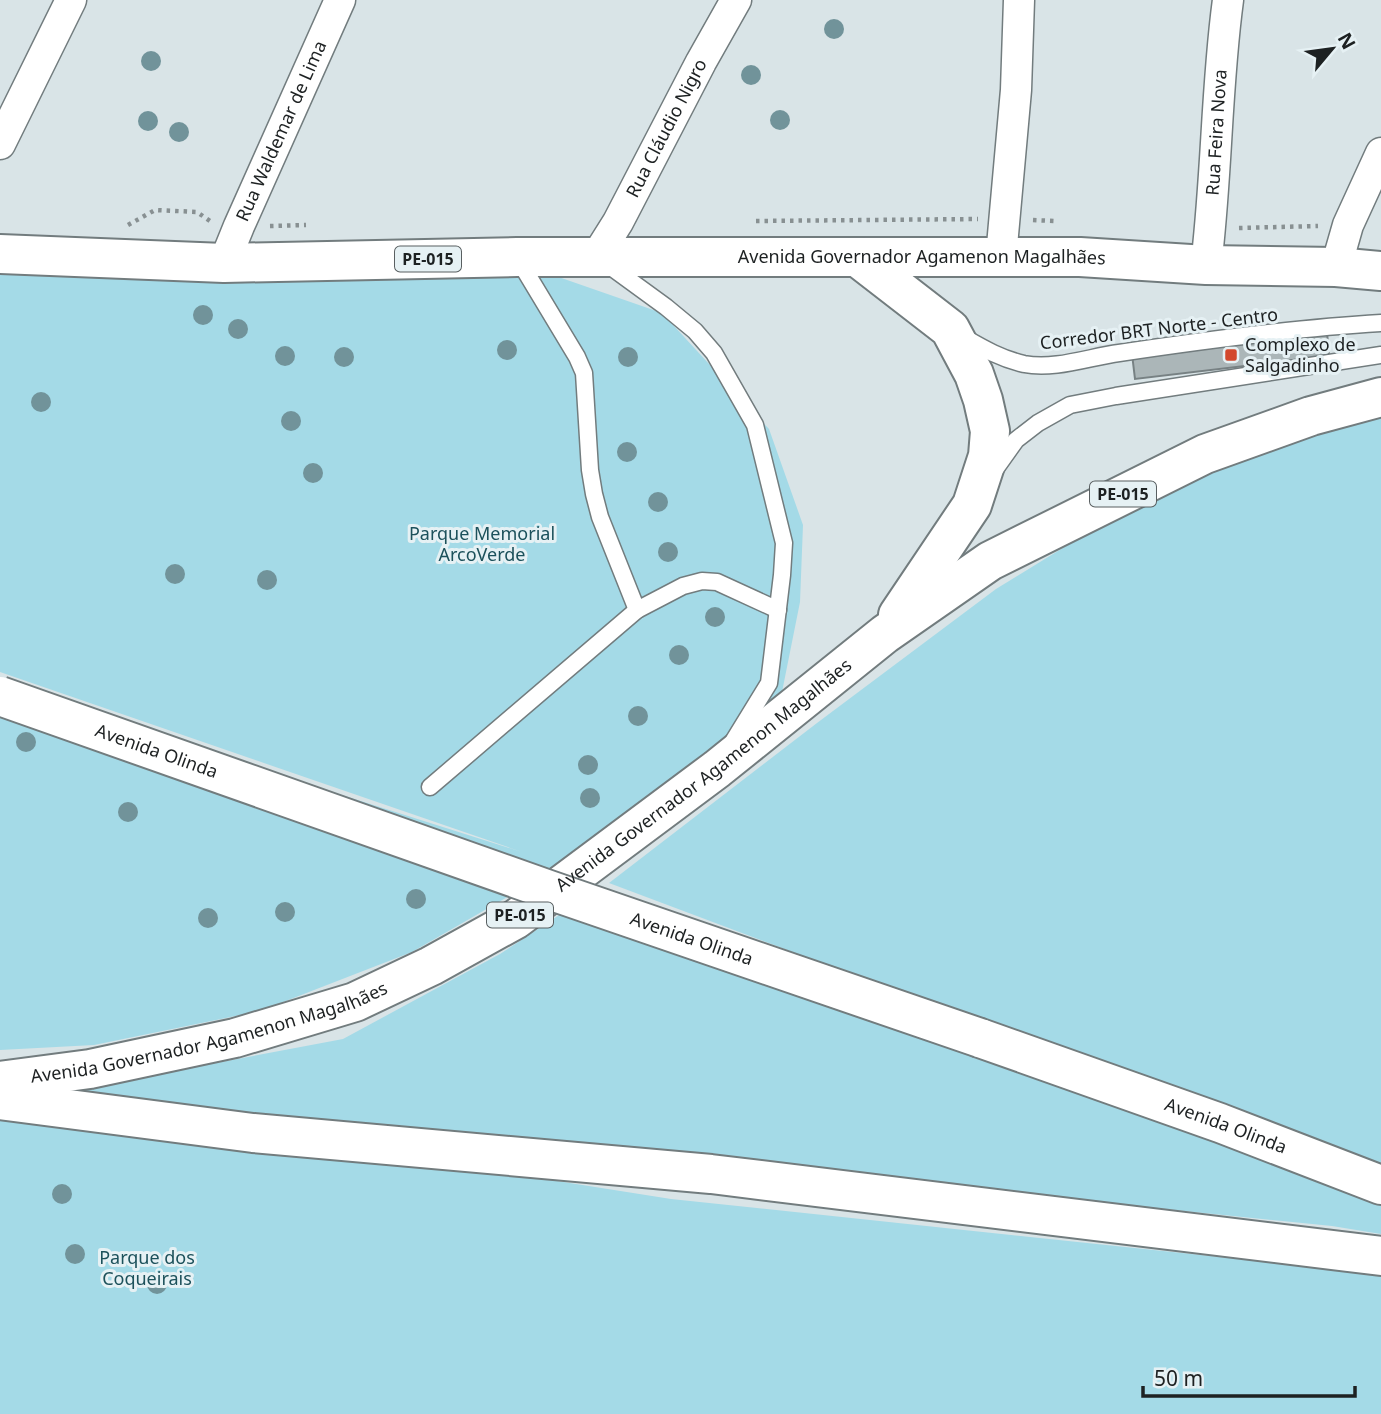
<svg xmlns="http://www.w3.org/2000/svg" width="1381" height="1414" viewBox="0 0 1381 1414" font-family="'Noto Sans',sans-serif">
	<rect width="100%" height="100%" fill="#d9e4e7"/>
	<g fill="#a4dae7">
		<path d="M524,265L662,313L769,429L803,525L800,602L780,702L563,865L412,952L260,1011L94,1045L0,1050V687L522,852L0,672V275Z"/>
		<path d="M1381,396V1173L609,883L817,723L996,589L1110,519L1292,421Z"/>
		<path d="M588,896L1381,1199V1234L1332,1226L47,1095L343,1039L500,954Z"/>
		<path d="M0,1109L253,1133L671,1199L1381,1274V1414H0Z"/>
	</g>
	<path fill="#abb6b8" stroke="#778183" stroke-width="2" d="M1327,332L1329,356L1135,379L1132,354Z"/>
	<g fill="none" stroke-linecap="round" stroke-linejoin="round">
		<defs>
			<g id="service">
				<path d="M518,259L577,357L584,373L590,470L594,494L600,517L637,610"/>
				<path d="M607,264L666,307L695,331L714,353L755,425L784,543L782,575L769,683L734,740"/>
				<path d="M965,338C984,349 1002,359 1024,364C1055,370 1089,357 1119,353C1206,340 1294,328 1381,323"/>
				<path d="M996,468L1016,440L1038,423L1070,405L1116,396L1381,355"/>
				<path d="M430,787L637,610L683,586L702,581L717,582L778,610"/>
			</g>
			<g id="minor">
				<path d="M0,144L71,0"/>
				<path id="s1" d="M596,257L618,222L701,62L736,0"/>
				<path d="M1001,257L1016,90L1019,0"/>
				<path id="s2" d="M224,263L239,226L340,0"/>
				<path id="s3" d="M1206,265C1217,177 1216,88 1228,0"/>
				<path d="M1336,267L1348,225L1381,153"/>
			</g>
			<g id="primary">
				<path id="s4" d="M980,1038L1220,1123L1381,1185"/>
				<path d="M0,1100L253,1133L711,1174L1381,1256"/>
			</g>
			<g id="trunk">
				<path id="s5" d="M0,254L224,263L517,257H1080L1206,265L1336,267L1381,271"/>
				<path d="M857,257L950,329L974,374L983,400L990,431L988,456L972,505L898,615"/>
				<path id="s6" d="M0,1081L90,1069L235,1038L355,1002L431,966L516,919L717,769L885,634L990,561L1205,454L1311,416L1381,397"/>
			</g>
		</defs>
		<use href="#service" stroke="#727c7e" stroke-width="19"/>
		<use href="#minor" stroke="#727c7e" stroke-width="33"/>
		<use href="#primary" stroke="#727c7e" stroke-width="42"/>
		<use href="#trunk" stroke="#727c7e" stroke-width="42"/>
		<g stroke="#889092" stroke-width="4.5" stroke-dasharray="3.5 5" stroke-linecap="butt">
			<path d="M1033,220L1055,221"/>
			<path d="M756,221L978,219"/>
			<path d="M128,225L155,210L197,212L210,221"/>
			<path d="M270,226L306,225"/>
			<path d="M1239,228L1318,226"/>
		</g>
		<use href="#service" stroke="#fff" stroke-width="16"/>
		<use href="#minor" stroke="#fff" stroke-width="30"/>
		<use href="#primary" stroke="#fff" stroke-width="38"/>
		<use href="#trunk" stroke="#fff" stroke-width="38"/>
		<defs>
			<g id="primary-bridge">
				<path id="s7" d="M0,696L549,890L980,1038"/>
			</g>
		</defs>
		<use href="#primary-bridge" stroke="#727c7e" stroke-width="42" stroke-linecap="butt"/>
		<use href="#primary-bridge" stroke="#fff" stroke-width="38"/>
	</g>
	<g fill="#71939a">
		<circle cx="834" cy="29" r="10"/>
		<circle cx="151" cy="61" r="10"/>
		<circle cx="751" cy="75" r="10"/>
		<circle cx="780" cy="120" r="10"/>
		<circle cx="148" cy="121" r="10"/>
		<circle cx="179" cy="132" r="10"/>
		<circle cx="203" cy="315" r="10"/>
		<circle cx="238" cy="329" r="10"/>
		<circle cx="507" cy="350" r="10"/>
		<circle cx="285" cy="356" r="10"/>
		<circle cx="344" cy="357" r="10"/>
		<circle cx="628" cy="357" r="10"/>
		<circle cx="41" cy="402" r="10"/>
		<circle cx="291" cy="421" r="10"/>
		<circle cx="627" cy="452" r="10"/>
		<circle cx="313" cy="473" r="10"/>
		<circle cx="658" cy="502" r="10"/>
		<circle cx="668" cy="552" r="10"/>
		<circle cx="175" cy="574" r="10"/>
		<circle cx="267" cy="580" r="10"/>
		<circle cx="715" cy="617" r="10"/>
		<circle cx="679" cy="655" r="10"/>
		<circle cx="638" cy="716" r="10"/>
		<circle cx="26" cy="742" r="10"/>
		<circle cx="588" cy="765" r="10"/>
		<circle cx="590" cy="798" r="10"/>
		<circle cx="128" cy="812" r="10"/>
		<circle cx="416" cy="899" r="10"/>
		<circle cx="285" cy="912" r="10"/>
		<circle cx="208" cy="918" r="10"/>
		<circle cx="62" cy="1194" r="10"/>
		<circle cx="75" cy="1254" r="10"/>
		<circle cx="157" cy="1284" r="10"/>
	</g>
	<rect fill="#d3482d" stroke="#e6f1f4" stroke-width="2.5" x="1224" y="348" width="14" height="14" rx="3.5"/>
	<g text-anchor="middle" stroke-width="6" stroke-linejoin="round" paint-order="stroke">
		<g fill="#e6f1f4" stroke="#595f61" stroke-width="2">
			<rect x="395" y="246.5" width="66" height="25" rx="5"/>
			<rect x="1090" y="481.5" width="66" height="25" rx="5"/>
			<rect x="487" y="902.5" width="66" height="25" rx="5"/>
		</g>
		<g font-size="16" font-weight="bold" fill="#1d2122">
			<text x="428" y="265">PE-015</text>
			<text x="1123" y="500">PE-015</text>
			<text x="520" y="921">PE-015</text>
		</g>
		<g font-size="18" fill="#1d2122" stroke="#e6f1f4">
			<text dy="6" stroke="none"><textPath href="#s1" startOffset="147">Rua Cláudio Nigro</textPath></text>
			<text dy="6" stroke="none"><textPath href="#s2" startOffset="144">Rua Waldemar de Lima</textPath></text>
			<text dy="6" stroke="none"><textPath href="#s3" startOffset="133">Rua Feira Nova</textPath></text>
			<text dy="6" stroke="none"><textPath href="#s5" startOffset="922">Avenida Governador Agamenon Magalhães</textPath></text>
			<text transform="translate(1159 329) rotate(-7)" y="6">Corredor BRT Norte - Centro</text>
			<text dy="6" stroke="none"><textPath href="#s7" startOffset="166">Avenida Olinda</textPath></text>
			<text dy="6" stroke="none"><textPath href="#s6" startOffset="782">Avenida Governador Agamenon Magalhães</textPath></text>
			<text dy="6" stroke="none"><textPath href="#s7" startOffset="733">Avenida Olinda</textPath></text>
			<text dy="6" stroke="none"><textPath href="#s6" startOffset="215">Avenida Governador Agamenon Magalhães</textPath></text>
			<text dy="6" stroke="none"><textPath href="#s4" startOffset="261">Avenida Olinda</textPath></text>
		</g>
		<g font-size="18" fill="#1d2122" stroke="#e6f1f4" text-anchor="start">
			<text x="1245" y="351">Complexo de<tspan x="1245" dy="21">Salgadinho</tspan></text>
		</g>
		<g font-size="18" fill="#1c515b" stroke="#e6f1f4">
			<text x="482" y="540">Parque Memorial<tspan x="482" dy="21">ArcoVerde</tspan></text>
			<text x="147" y="1264">Parque dos<tspan x="147" dy="21">Coqueirais</tspan></text>
		</g>
	</g>
	<g transform="translate(1332 49) rotate(61)" stroke="#e6f1f4" stroke-width="5" paint-order="stroke">
	<path d="M0-5L12 26L0 18L-12 26Z" fill="#1d2122"/>
	<text y="-10" font-size="19" font-weight="bold" text-anchor="middle" fill="#1d2122">N</text>
	</g>
	<path d="M1143 1386v10h212v-10" fill="none" stroke="#1d2122" stroke-width="3.5"/>
	<text x="1154" y="1386" font-size="21" fill="#1d2122" stroke="#e6f1f4" stroke-width="5" paint-order="stroke">50 m</text>
</svg>
